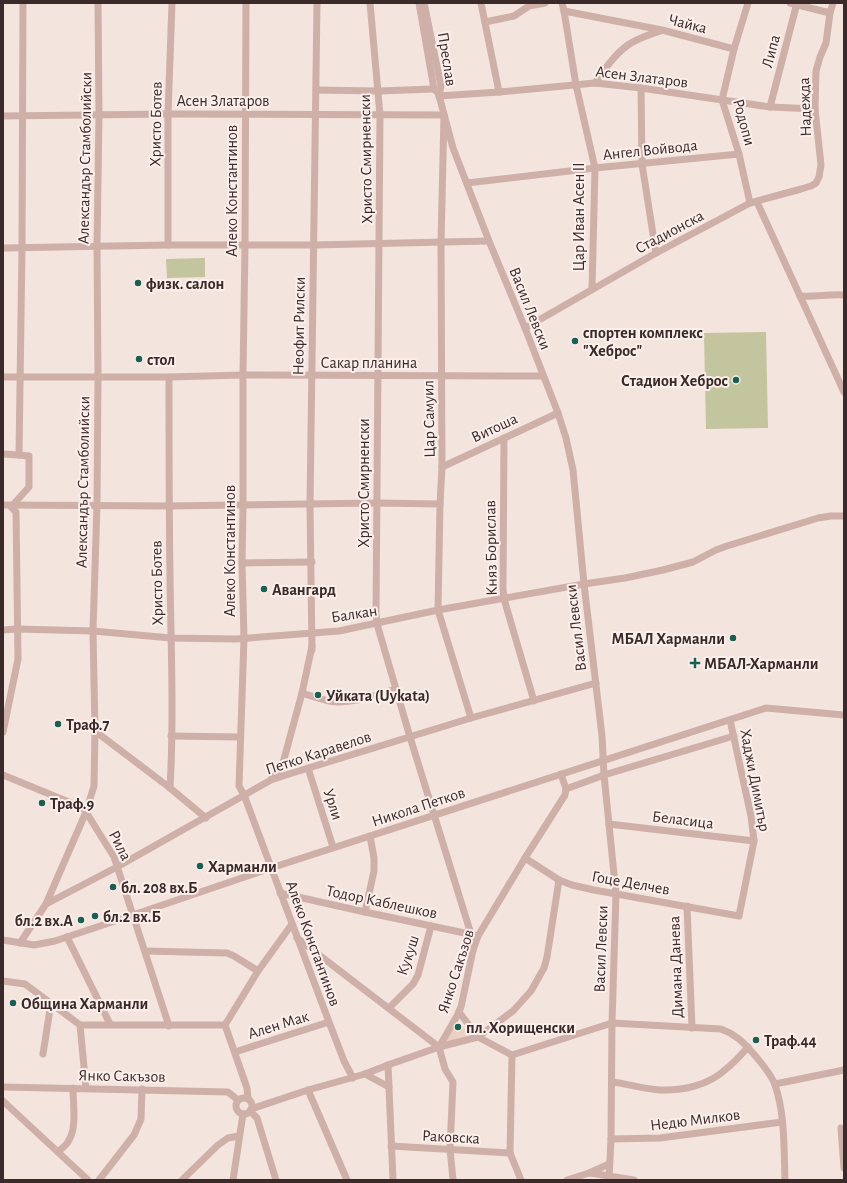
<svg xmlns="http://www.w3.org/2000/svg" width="847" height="1183" viewBox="0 0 847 1183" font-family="'Alegreya Sans',sans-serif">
	<rect width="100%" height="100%" fill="#f4e4de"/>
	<g fill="#c2c59d">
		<path d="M205,258V277L167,278L166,259Z"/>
		<path d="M766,332L768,428L706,429L704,333Z"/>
	</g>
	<path fill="#edd0c4" d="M457,1021L470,1034L442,1045Z"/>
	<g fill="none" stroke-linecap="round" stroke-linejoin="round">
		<g stroke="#ceb0a9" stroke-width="7">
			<path d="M246,3L245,246L243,375V506L242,563L244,638L239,786L244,795L329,1022L344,1061L353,1078"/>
			<path d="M370,3L380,115L376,612L377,624L410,737L471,934L473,950"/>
			<path d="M419,3L434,89L437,92"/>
			<path d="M424,3L441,86L439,96L441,103L453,148L489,241L525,328L558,413L566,438L573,470L584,584L602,736L604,775L616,894L612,1023L611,1139L609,1180"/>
			<path d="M481,3L499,92"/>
			<path d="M562,3L564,11L576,85L595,168L592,289"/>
			<path d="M748,3L734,49L722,100L739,154L750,203"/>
			<path d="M790,3L830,13"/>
			<path d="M564,11L662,30L734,49"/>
			<path d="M485,22L514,16L529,6L545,3"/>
			<path d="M595,83C604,70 615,54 628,45C638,38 649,35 660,31"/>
			<path d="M641,88L642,164L656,253"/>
			<path d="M316,90L378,91L434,89"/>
			<path d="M439,96L499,92L595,83L641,88L770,107L815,109"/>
			<path d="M770,107L797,3"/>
			<path d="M3,116L168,114L444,115L441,242L442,467L440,504L438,610L471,718"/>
			<path d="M467,183L595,168L739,154"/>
			<path d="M757,202L844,392"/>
			<path d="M168,245V114L172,3"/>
			<path d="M3,248L168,245H314L489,241"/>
			<path d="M800,296C815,297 829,294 844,295"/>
			<path d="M525,328L656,253L750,203L801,189L811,186L816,183L819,177L821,165L815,109L816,71L820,57L826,43L830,13L833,3"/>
			<path d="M3,377H169L243,375L543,376"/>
			<path d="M169,377C169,443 169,510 170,576C171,647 174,718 170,788"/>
			<path d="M504,438L503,589L504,599L534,701"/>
			<path d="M3,454L19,455"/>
			<path d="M442,467L558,413"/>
			<path d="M3,505L169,506L377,503L440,504"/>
			<path d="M242,563L312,562"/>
			<path d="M3,630L17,629L93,631L171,638L236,639L339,631L438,610L584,584L625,578L663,570L693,562L716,550L727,546L818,518L831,516H844"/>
			<path d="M312,650L310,505L317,3"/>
			<path d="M302,693C311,696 320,699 329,701C351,705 376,695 396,689"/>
			<path d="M95,731L170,788L206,818"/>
			<path d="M3,732L18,659L16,512L11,507L29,487V456L19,455L22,248L23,3"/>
			<path d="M171,736L240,737"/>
			<path d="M308,768L333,847"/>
			<path d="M561,774L566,789"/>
			<path d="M3,775L81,807L86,812L114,857L169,1026"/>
			<path d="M272,778L281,769L284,759L302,693L312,646"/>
			<path d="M609,824L754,841"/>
			<path d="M525,858L559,880L572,885L594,890L739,916L754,841L751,816L730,720"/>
			<path d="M280,893L365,912L474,935"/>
			<path d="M46,904L117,867L271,780L289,774L471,718L596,683"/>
			<path d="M687,906L692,1028"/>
			<path d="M365,912L374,871V858L370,836"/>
			<path d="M67,937L110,1024"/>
			<path d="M297,938L439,1047"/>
			<path d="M3,940L34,945L55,941L133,915L271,868L766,708L844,715"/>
			<path d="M20,943L46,904L86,812L94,786L95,731L93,631L97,505L98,376L97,247L99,114L98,3"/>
			<path d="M146,951L227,953L234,956L258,971"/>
			<path d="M3,981L25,984L80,1025H225L247,1088L248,1098"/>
			<path d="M389,1008L413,984L418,975L431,926"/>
			<path d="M459,1012L478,1037L512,1055L612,1023L721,1029C735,1034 742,1041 752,1052C759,1060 772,1075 775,1085C785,1113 784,1151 785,1180"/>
			<path d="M80,1025L86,1088"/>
			<path d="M225,1025L258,971L292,924"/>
			<path d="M439,1047L478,1037L513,1011L531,991L544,968L547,957L559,880"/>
			<path d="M439,1047L445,1069L453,1082L450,1149L453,1180"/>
			<path d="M235,1052L329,1022"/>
			<path d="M43,1054L51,1003"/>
			<path d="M512,1055L510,1153L521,1180"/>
			<path d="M388,1065L393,1180"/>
			<path d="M365,1074L389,1087"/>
			<path d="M612,1082C628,1084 644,1089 660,1090C683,1091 709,1085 726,1069C734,1063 741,1055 748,1047"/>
			<path d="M775,1084L844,1070"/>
			<path d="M3,1087L228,1092L238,1100"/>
			<path d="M308,1090L347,1180"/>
			<circle cx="244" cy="1106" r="8"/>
			<path d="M3,1101L88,1180"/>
			<path d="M251,1109L308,1090L365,1074L388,1065L439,1047L457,1016L461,1007L473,950L478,936L525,858L565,795L566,789L604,775L734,736"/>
			<path d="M250,1111L257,1118L276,1180"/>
			<path d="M841,1128L844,1168"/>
			<path d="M611,1139L660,1138L782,1122"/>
			<path d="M391,1146L510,1153"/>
			<path d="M58,1152C62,1148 67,1145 69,1140C77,1128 73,1102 73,1088"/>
			<path d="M590,1173L634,1180"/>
			<path d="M99,1180L134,1135L141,1119L142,1089"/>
			<path d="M182,1180L218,1145L228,1138L239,1136"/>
			<path d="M233,1180L243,1114"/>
			<path d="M567,1180L589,1173L609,1164"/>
		</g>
	</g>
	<g fill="#1b5f51" stroke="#fbefeb" stroke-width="1.5">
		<circle cx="138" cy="283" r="4"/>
		<circle cx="575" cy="341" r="4"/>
		<circle cx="139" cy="359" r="4"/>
		<circle cx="736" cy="380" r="4"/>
		<circle cx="264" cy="589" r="4"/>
		<circle cx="733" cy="638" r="4"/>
		<path d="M693 657h4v4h4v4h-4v4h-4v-4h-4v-4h4z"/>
		<circle cx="318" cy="695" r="4"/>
		<circle cx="58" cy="724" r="4"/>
		<circle cx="42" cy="803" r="4"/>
		<circle cx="200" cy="866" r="4"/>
		<circle cx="113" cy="887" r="4"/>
		<circle cx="95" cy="916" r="4"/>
		<circle cx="81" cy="920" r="4"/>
		<circle cx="13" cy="1003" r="4"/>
		<circle cx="458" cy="1027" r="4"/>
		<circle cx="756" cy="1040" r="4"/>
	</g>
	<g text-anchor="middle" stroke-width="4" stroke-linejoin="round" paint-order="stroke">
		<g font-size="16" fill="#3a2a29" stroke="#fbefeb">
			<text transform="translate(688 23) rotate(14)" y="6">Чайка</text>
			<text transform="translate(770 51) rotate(-75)" y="6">Липа</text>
			<text transform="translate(448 59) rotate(81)" y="6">Преслав</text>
			<text transform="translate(642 76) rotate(7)" y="6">Асен Златаров</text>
			<text x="223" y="106">Асен Златаров</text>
			<text transform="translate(804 107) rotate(-92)" y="6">Надежда</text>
			<text transform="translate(745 122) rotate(75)" y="6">Родопи</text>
			<text transform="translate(155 124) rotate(-89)" y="6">Христо Ботев</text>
			<text transform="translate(650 149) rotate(-6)" y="6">Ангел Войвода</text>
			<text transform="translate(84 158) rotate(-89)" y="6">Александър Стамболийски</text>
			<text transform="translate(365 159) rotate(-91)" y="6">Христо Смирненски</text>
			<text transform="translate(231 191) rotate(-90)" y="6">Алеко Константинов</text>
			<text transform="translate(578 217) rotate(-90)" y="6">Цар Иван Асен II</text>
			<text transform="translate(669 231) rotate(-28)" y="6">Стадионска</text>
			<text transform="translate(531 308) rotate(68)" y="6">Васил Левски</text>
			<text transform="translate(298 326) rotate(-89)" y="6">Неофит Рилски</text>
			<text x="369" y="368">Сакар планина</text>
			<text transform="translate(428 419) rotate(-91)" y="6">Цар Самуил</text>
			<text transform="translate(494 427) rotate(-25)" y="6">Витоша</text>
			<text transform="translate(82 482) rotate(-89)" y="6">Александър Стамболийски</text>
			<text transform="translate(363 483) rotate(-90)" y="6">Христо Смирненски</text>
			<text transform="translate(490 548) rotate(-91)" y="6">Княз Борислав</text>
			<text transform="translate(229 551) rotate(-90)" y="6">Алеко Константинов</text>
			<text transform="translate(156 583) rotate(-91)" y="6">Христо Ботев</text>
			<text transform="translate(354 613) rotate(-9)" y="6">Балкан</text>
			<text transform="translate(575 628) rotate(-97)" y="6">Васил Левски</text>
			<text transform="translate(318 752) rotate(-18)" y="6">Петко Каравелов</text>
			<text transform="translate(756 780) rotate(79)" y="6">Хаджи Димитър</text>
			<text transform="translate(334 804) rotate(72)" y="6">Урли</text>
			<text transform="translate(418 806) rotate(-18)" y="6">Никола Петков</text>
			<text transform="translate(683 819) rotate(7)" y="6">Беласица</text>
			<text transform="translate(121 845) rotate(63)" y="6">Рила</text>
			<text transform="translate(631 882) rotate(10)" y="6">Гоце Делчев</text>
			<text transform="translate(382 901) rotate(12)" y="6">Тодор Каблешков</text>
			<text transform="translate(314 943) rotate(70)" y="6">Алеко Константинов</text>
			<text transform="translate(600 949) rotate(-88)" y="6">Васил Левски</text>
			<text transform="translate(407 955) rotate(-72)" y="6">Кукуш</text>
			<text transform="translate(675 967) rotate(-92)" y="6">Димана Данева</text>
			<text transform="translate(455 971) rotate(-72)" y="6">Янко Сакъзов</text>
			<text transform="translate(278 1024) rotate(-17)" y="6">Ален Мак</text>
			<text transform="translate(122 1075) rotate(1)" y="6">Янко Сакъзов</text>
			<text transform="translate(695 1119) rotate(-7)" y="6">Недю Милков</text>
			<text transform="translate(451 1136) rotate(3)" y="6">Раковска</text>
		</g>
		<g font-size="16" font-weight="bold" fill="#3a2a29" stroke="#fbefeb" text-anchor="start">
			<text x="146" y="289">физк. салон</text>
			<text x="583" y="338">спортен комплекс<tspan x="583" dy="18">"Хеброс"</tspan></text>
			<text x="147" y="365">стол</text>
			<text x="728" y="386" text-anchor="end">Стадион Хеброс</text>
			<text x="272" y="595">Авангард</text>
			<text x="725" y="644" text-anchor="end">МБАЛ Харманли</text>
			<text x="704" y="669">МБАЛ-Харманли</text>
			<text x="326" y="701">Уйката (Uykata)</text>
			<text x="66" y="730">Траф.7</text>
			<text x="50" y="809">Траф.9</text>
			<text x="208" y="872">Харманли</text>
			<text x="121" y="893">бл. 208 вх.Б</text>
			<text x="103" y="922">бл.2 вх.Б</text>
			<text x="73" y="926" text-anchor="end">бл.2 вх.А</text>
			<text x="21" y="1009">Община Харманли</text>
			<text x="466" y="1033">пл. Хорищенски</text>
			<text x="764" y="1046">Траф.44</text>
		</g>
	</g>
	<rect width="847" height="1183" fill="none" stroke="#3a2a29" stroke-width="8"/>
</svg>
